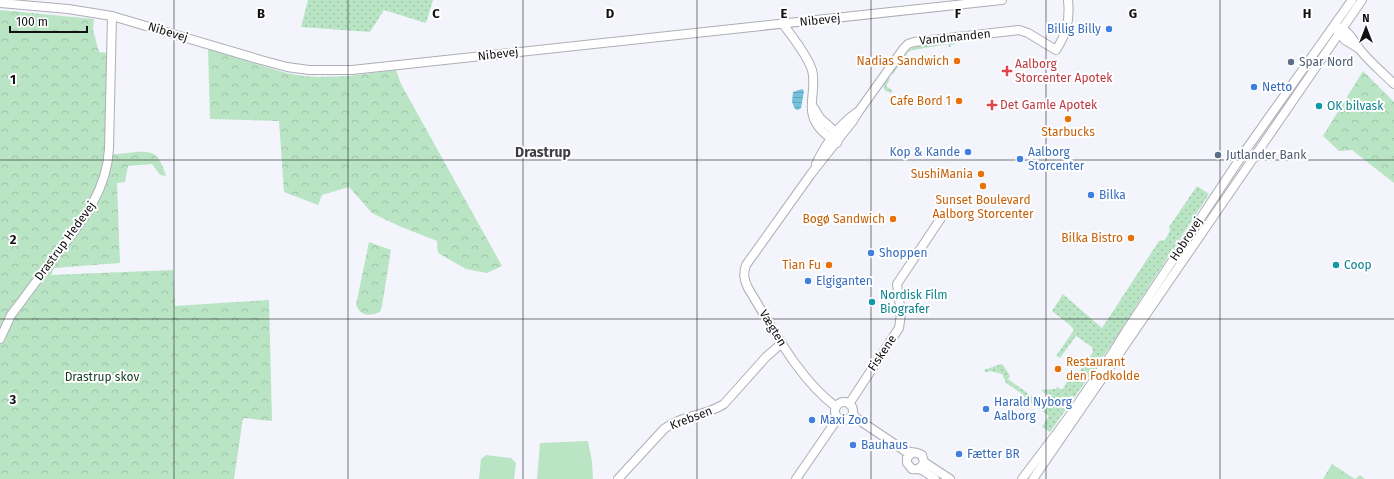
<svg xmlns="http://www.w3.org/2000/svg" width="1394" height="479" viewBox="0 0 1394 479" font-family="'Fira Sans',sans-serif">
	<defs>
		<pattern id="grass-dots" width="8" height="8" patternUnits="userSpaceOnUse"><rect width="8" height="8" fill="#b9e5c5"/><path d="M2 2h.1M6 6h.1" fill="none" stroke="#9ec3a8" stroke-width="1.8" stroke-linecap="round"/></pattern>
		<pattern id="forest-crowns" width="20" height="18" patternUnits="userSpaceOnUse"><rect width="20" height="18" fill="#b9e5c5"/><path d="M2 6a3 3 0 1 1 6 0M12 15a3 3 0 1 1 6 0" fill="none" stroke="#9ec3a8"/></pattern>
		<pattern id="water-rules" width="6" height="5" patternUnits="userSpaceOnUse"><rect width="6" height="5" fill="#75c0da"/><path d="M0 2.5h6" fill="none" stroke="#64a4ba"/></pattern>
	</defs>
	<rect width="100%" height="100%" fill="#f3f4fc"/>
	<g fill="url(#grass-dots)">
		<path d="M308,0H433L426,23L384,10L370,32L301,27Z"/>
		<path d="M952,42L956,44L950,45L951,47H949L948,44L913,50L908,52L893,74L892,72C896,65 901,57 907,52C917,42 938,43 952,42Z"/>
		<path d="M887,78L890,79L886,86L893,91L891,93C882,91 882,85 887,78Z"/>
		<path d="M1197,186L1209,194L1109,348L1050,432L1042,427L1049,416L1021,395V393L1006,383L1002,374L990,371L986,373L984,370L1001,364L1003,365L1010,376L1008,379L1044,405L1049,397L1041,390L1056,389L1057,387L1062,390L1069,379L1075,378L1093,352L1092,347L1076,336L1060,358L1056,356L1074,330L1070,325L1052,311L1063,294L1102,328L1159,241L1165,240L1170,231L1169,227Z"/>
	</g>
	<g fill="url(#forest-crowns)">
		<path d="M0,10L94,19L93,30L99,52L108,53L105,153C109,154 113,154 118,154C129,154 150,147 158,158C162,163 164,170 166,176L160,175L152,164L128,166L125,182L117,183L120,263L54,268L51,275L173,270L175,306L269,300L272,421L243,418L234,479H0Z"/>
		<path d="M208,49L286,73L303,76L320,77L349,76L396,70L401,84L502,266L487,273L466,269L438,253L437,241L399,226L372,213L349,187L322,195L318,205L284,192L279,121L210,119Z"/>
		<path d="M1363,71L1394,102V183L1352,150L1339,151L1323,136Z"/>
		<path d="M369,242L391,250L382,306L380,312C370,316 361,317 356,305Z"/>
		<path d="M1332,464L1355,479L1360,475L1365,479H1323Z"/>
	</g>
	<g fill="#b9e5c5">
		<path d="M588,441L592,461L593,479H537L540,443Z"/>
		<path d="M486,455L511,458L516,463L514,479H479L481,459Z"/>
	</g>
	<path fill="url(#water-rules)" d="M802,89L804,91L801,108L798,110L795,109L792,102L793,92Z"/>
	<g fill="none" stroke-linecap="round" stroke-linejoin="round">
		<defs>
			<g id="secondary">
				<path d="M0,3L68,9L112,16L261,60L287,67L309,70H352L1002,0"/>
				<path d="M782,23C792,36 807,55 812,70C817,87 807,106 815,121C819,130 829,137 837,143"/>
				<path d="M1338,27C1350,31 1354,42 1361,51C1371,63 1383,73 1394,84"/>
				<path d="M1336,30L1345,40L1358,48"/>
				<path d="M814,108L820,118L840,136"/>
				<path d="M816,164C825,145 839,125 856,113"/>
				<path d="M0,339L11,315L21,302C34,284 47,267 60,250C84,219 107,189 109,149L112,16"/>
				<circle cx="844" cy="411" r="9"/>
				<path d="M849,404L899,328L901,314L897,284L943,215"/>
				<path d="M836,407C797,377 774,330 748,288C744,280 743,274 746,265L811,174L852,122L859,111L904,48L908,44L914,42L1019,30L1028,33L1056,50C1067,33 1070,20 1068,0"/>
				<path d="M853,414L856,418L905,451L917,453L922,455L924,462C922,468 918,470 912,469L907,463V458L912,453"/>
				<path d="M924,462L950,479"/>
				<path d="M918,469L924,471L935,479"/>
				<path d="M618,479L664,429C682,415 706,416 724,404L766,357L782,343"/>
				<path d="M796,479L838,418"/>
				<path d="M1022,479L1066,421L1113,352L1126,331L1243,154L1352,0"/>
				<path d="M1033,479L1362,0"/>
			</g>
		</defs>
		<use href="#secondary" stroke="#adaeb6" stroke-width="10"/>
		<use href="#secondary" stroke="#fff" stroke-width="8"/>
	</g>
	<path fill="none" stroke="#111114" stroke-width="1" stroke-opacity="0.55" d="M174,0V479M348,0V479M523,0V479M697,0V479M871,0V479M1046,0V479M1220,0V479M0,160H1394M0,319H1394"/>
	<g fill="#3f7fe0" stroke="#fff" stroke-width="1.5">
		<circle cx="1109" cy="29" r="4"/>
		<circle cx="1254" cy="87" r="4"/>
		<circle cx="968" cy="152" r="4"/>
		<circle cx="1020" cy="159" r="4"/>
		<circle cx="1091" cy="195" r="4"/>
		<circle cx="871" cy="253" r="4"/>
		<circle cx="808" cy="281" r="4"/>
		<circle cx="986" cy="409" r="4"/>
		<circle cx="812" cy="420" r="4"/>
		<circle cx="853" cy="445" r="4"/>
		<circle cx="959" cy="454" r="4"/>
	</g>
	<g fill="#e8710a" stroke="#fff" stroke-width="1.5">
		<circle cx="957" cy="61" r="4"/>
		<circle cx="959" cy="101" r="4"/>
		<circle cx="1068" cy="119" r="4"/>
		<circle cx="981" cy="174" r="4"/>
		<circle cx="983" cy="186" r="4"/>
		<circle cx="893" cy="219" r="4"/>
		<circle cx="1131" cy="238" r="4"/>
		<circle cx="829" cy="265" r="4"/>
		<circle cx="1058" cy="369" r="4"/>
	</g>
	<g fill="#5c6f8a" stroke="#fff" stroke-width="1.5">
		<circle cx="1291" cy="62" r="4"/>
		<circle cx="1218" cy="155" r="4"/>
	</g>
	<g fill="#e0444e" stroke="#fff" stroke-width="1.5">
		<path d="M1005 65h4v4h4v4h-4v4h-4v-4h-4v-4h4z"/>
		<path d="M990 99h4v4h4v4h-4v4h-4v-4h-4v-4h4z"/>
	</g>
	<g fill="#0f9aa8" stroke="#fff" stroke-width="1.5">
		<circle cx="1319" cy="106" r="4"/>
		<circle cx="1336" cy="265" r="4"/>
		<circle cx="872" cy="302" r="4"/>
	</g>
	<g text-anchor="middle" stroke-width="4" stroke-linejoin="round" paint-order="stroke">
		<g font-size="12" fill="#111114" stroke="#fff">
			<text transform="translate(820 20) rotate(-6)" y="4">Nibevej</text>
			<text transform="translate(168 32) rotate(17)" y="4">Nibevej</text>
			<text transform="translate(955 37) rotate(-6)" y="4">Vandmanden</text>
			<text transform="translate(498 54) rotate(-7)" y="4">Nibevej</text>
			<text transform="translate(1186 239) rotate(-57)" y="4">Hobrovej</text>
			<text transform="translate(65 241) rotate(-54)" y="4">Drastrup Hedevej</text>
			<text transform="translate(773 328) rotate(58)" y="4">Vægten</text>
			<text transform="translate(882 353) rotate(-56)" y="4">Fiskene</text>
			<text transform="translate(691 418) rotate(-21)" y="4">Krebsen</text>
		</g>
		<g font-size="12" fill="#366cbe" stroke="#fff" text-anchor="start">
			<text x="1101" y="33" text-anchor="end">Billig Billy</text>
			<text x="1262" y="91">Netto</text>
			<text x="960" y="156" text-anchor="end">Kop &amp; Kande</text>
			<text x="1028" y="156">Aalborg<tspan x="1028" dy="14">Storcenter</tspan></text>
			<text x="1099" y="199">Bilka</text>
			<text x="879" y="257">Shoppen</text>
			<text x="816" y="285">Elgiganten</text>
			<text x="994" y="406">Harald Nyborg<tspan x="994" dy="14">Aalborg</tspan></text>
			<text x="820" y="424">Maxi Zoo</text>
			<text x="861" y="449">Bauhaus</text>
			<text x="967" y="458">Fætter BR</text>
		</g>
		<g font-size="12" fill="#c56008" stroke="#fff" text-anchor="end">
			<text x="949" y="65">Nadias Sandwich</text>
			<text x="951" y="105">Cafe Bord 1</text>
			<text x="1068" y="136" text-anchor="middle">Starbucks</text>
			<text x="973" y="178">SushiMania</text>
			<text x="983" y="204" text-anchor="middle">Sunset Boulevard<tspan x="983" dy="14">Aalborg Storcenter</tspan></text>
			<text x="885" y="223">Bogø Sandwich</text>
			<text x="1123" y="242">Bilka Bistro</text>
			<text x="821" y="269">Tian Fu</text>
			<text x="1066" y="366" text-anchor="start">Restaurant<tspan x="1066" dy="14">den Fodkolde</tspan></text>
		</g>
		<g font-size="12" fill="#4e5e75" stroke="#fff" text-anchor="start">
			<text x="1299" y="66">Spar Nord</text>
			<text x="1226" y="159">Jutlander Bank</text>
		</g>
		<g font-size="12" fill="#be3a42" stroke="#fff" text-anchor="start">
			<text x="1015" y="68">Aalborg<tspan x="1015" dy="14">Storcenter Apotek</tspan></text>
			<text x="1000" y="109">Det Gamle Apotek</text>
		</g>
		<g font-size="12" fill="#0d838f" stroke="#fff" text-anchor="start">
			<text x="1327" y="110">OK bilvask</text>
			<text x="1344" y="269">Coop</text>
			<text x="880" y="299">Nordisk Film<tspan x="880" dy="14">Biografer</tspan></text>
		</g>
		<g font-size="12" fill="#0f3c21" stroke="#fff">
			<text x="102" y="381">Drastrup skov</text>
		</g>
		<g font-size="14" font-weight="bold" fill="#3e3e45" stroke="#fff">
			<text x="543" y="157">Drastrup</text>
		</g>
	</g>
	<g font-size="13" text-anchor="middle" font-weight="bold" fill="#111114" stroke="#fff" stroke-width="4" stroke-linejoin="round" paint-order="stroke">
		<text x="261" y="18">B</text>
		<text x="436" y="18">C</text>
		<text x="610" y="18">D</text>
		<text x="784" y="18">E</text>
		<text x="958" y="18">F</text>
		<text x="1133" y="18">G</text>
		<text x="1307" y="18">H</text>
		<text x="13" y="84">1</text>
		<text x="13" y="244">2</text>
		<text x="13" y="404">3</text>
	</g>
	<g transform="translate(1366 28)" stroke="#ffffff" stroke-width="3" paint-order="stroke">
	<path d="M0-3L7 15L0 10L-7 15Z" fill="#111114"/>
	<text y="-6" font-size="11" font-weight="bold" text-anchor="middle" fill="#111114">N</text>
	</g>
	<path d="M10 26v6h77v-6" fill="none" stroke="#111114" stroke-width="2"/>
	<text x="16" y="26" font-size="12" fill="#111114" stroke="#ffffff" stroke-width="3" paint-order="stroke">100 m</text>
</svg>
